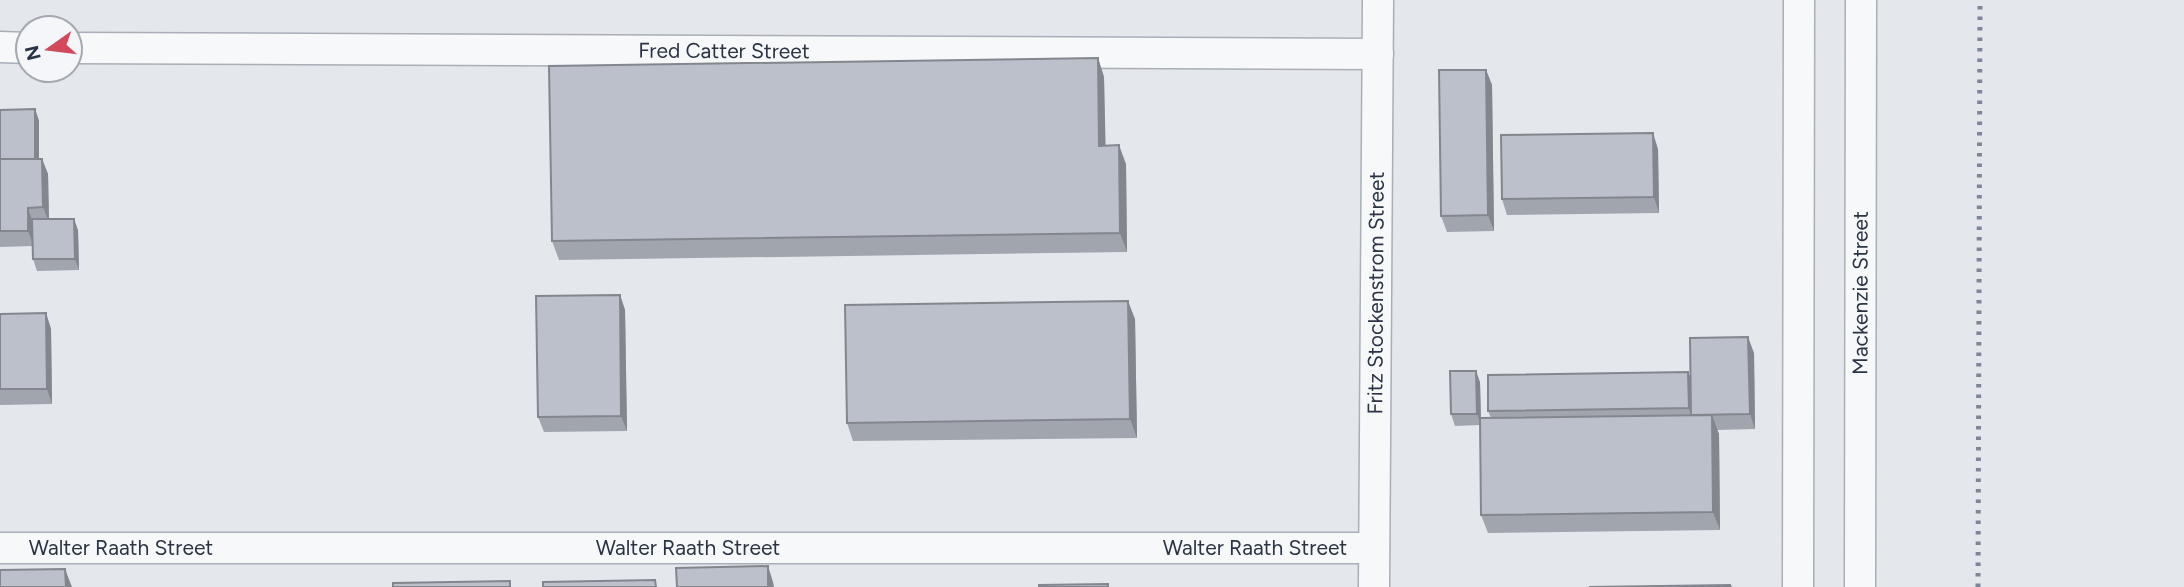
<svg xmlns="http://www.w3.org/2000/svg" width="2184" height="587" viewBox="0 0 2184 587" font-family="Figtree,sans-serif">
	<rect width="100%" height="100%" fill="#e4e7ec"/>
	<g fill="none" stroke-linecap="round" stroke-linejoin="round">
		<defs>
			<g id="minor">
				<path d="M0,47L28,48"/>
				<path id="s1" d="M70,48L1378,54"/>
				<path id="s2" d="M0,548H1374"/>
				<path id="s3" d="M1374,587L1378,0"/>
				<path d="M1798,587L1799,0"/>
				<path id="s4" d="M1860,587L1861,0"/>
			</g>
		</defs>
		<use href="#minor" stroke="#a9aeb7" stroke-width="33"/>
		<use href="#minor" stroke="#f7f8fa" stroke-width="30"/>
		<path stroke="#7d8696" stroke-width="5" stroke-dasharray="3.5 7" stroke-linecap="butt" d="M1978,587L1980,0"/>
	</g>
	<g fill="#a1a5ae">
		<path d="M1098,58L1104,77L1105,146L1126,164L1127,252L559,260L552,241Z"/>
		<path d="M1486,70L1492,85L1494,231L1447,232L1441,216Z"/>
		<path d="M35,109L39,121V159H42L48,174L49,219L78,230L79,270L37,271L33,259L32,246L0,247V110Z"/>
		<path d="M1658,149L1659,213L1507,215L1502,199Z"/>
		<path d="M620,295L625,310L627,431L544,432L538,417Z"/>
		<path d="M46,313L51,329L52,404L0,405V314Z"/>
		<path d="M1135,319L1137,438L853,441L847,423Z"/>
		<path d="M1754,353L1755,429L1717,430L1719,434L1720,530L1488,533L1481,515L1480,425L1455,426L1451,414L1480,382L1481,418H1491L1488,411L1688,372L1691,379Z"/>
	</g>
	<g fill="#83868d">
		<path d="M1098,58L1104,77L1106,164L1099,146Z"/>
		<path d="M1486,70L1492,85L1494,231L1488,215Z"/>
		<path d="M35,109L39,121V174L35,163Z"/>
		<path d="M1653,133L1658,149L1659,213L1654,197Z"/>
		<path d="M1119,145L1126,164L1127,252L1120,233Z"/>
		<path d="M42,159L48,174L49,223L43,207Z"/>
		<path d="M28,208L33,223L34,246L28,231Z"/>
		<path d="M74,219L78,230L79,270L75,259Z"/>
		<path d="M620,295L625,310L627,431L621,416Z"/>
		<path d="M1128,301L1135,319L1137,438L1130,419Z"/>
		<path d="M46,313L51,329L52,404L47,389Z"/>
		<path d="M1748,337L1754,353L1755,429L1750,414Z"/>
		<path d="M1476,371L1480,382L1481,425L1477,414Z"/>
		<path d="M1688,372L1694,387V424L1689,408Z"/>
		<path d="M1712,415L1719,434L1720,530L1713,512Z"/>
		<path d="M768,566L773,582L774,587H768Z"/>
		<path d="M65,569L72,587H66Z"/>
	</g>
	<g fill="#bbc0ca" stroke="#83868d" stroke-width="2">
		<path d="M1098,58L1099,146L1119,145L1120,233L552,241L549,66Z"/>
		<path d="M1439,70H1486L1488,215L1441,216Z"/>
		<path d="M35,109V159H0V110Z"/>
		<path d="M1653,133L1654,197L1502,199L1501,135Z"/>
		<path d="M0,159H42L43,207L28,208V231H0Z"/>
		<path d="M32,219H74L75,259H33Z"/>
		<path d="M620,295L621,416L538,417L536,296Z"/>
		<path d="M1128,301L1130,419L847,423L845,305Z"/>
		<path d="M46,313L47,389H0V314Z"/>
		<path d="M1748,337L1750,414L1691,415L1690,338Z"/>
		<path d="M1450,371H1476L1477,414H1451Z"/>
		<path d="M1688,372L1689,408L1488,411V375Z"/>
		<path d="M1712,415L1713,512L1481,515L1480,418Z"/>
		<path d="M768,566V587H677L676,568Z"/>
		<path d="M65,569L66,587H0V570Z"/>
		<path d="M655,580L656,587H543V582Z"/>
		<path d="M510,581V587H393V583Z"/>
		<path d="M1108,584V587H1039V585Z"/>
		<path d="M1730,585L1731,587H1589Z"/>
	</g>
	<g text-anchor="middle" stroke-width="7" stroke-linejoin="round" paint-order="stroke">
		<g font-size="21" fill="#2b3445" stroke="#f4f6f9">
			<text dy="7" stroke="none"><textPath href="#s1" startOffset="654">Fred Catter Street</textPath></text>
			<text dy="7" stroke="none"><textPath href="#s3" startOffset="294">Fritz Stockenstrom Street</textPath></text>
			<text dy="7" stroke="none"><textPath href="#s4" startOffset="294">Mackenzie Street</textPath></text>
			<text dy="7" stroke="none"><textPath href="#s2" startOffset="121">Walter Raath Street</textPath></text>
			<text dy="7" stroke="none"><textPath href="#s2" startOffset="688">Walter Raath Street</textPath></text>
			<text dy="7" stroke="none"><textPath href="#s2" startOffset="1255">Walter Raath Street</textPath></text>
		</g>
	</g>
	<g transform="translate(49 49) rotate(256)"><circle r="33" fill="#f4f6f9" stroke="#a4a8b1" stroke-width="2"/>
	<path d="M0-5L12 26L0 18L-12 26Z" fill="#d1495b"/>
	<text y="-10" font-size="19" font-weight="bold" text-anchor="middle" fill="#2b3445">N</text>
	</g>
</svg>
